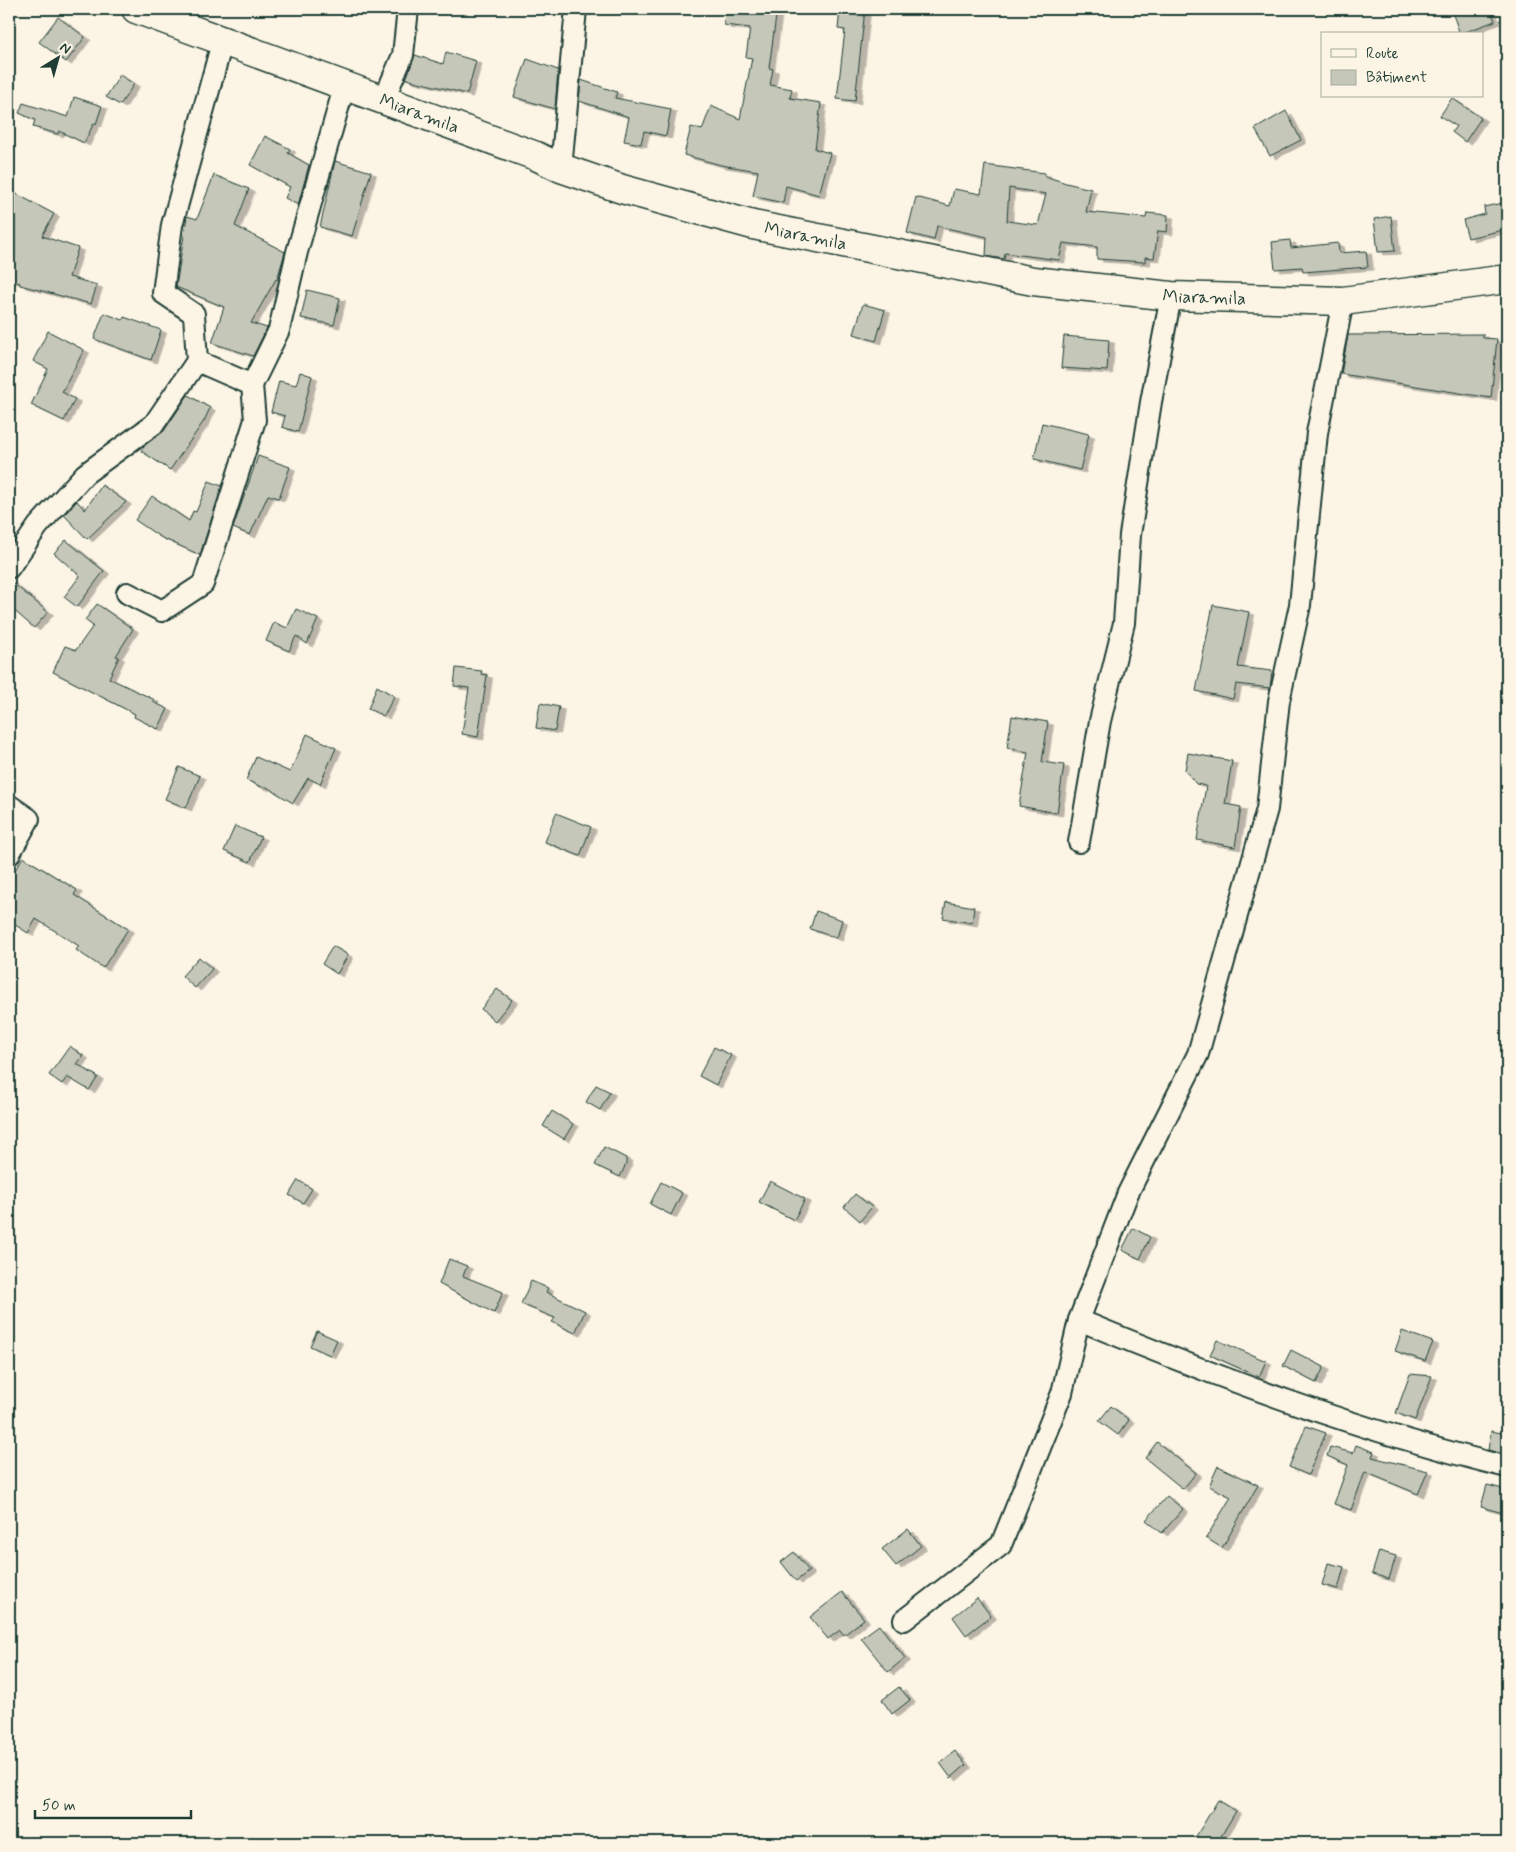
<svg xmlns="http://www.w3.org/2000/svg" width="1516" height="1852" viewBox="0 0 1516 1852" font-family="Mynerve,sans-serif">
	<defs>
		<filter id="shadow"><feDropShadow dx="5.5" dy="3" stdDeviation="0" flood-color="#0004"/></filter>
	</defs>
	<rect width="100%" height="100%" fill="#fcf5e5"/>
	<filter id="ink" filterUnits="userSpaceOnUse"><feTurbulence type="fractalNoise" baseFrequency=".02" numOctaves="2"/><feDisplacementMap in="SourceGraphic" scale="10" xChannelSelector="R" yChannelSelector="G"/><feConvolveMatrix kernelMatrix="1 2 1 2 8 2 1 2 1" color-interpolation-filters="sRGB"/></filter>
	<g filter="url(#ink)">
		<g fill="#c5c7b9" stroke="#1f3d34" fill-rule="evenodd" filter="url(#shadow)">
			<path d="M725,9H777L769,68L773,69L770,85L792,89L790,98L821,103L815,149L830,153L819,195L786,186L783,203L753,196L758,171L721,165L684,155L691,127L702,130L711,106L740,119L752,58L746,57L750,28L724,25Z"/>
			<path d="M840,9H865L855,101L837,99L845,30L838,29Z"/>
			<path d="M1451,9H1490L1495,21L1460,34Z"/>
			<path d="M58,17L85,37L66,62L39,42Z"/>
			<path d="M446,52L476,61L467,94L406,79L415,55L443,64Z"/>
			<path d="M527,59L558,70L555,109L514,97Z"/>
			<path d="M120,75L134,84L120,105L106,97Z"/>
			<path d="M581,80L617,92L615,98L671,109L666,136L644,131L641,144L624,141L629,117L579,101Z"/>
			<path d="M74,97L102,106L96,124L94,123L84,143L59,131L58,134L33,127L35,120L19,113L23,103L68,117Z"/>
			<path d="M1452,98L1481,118L1465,142L1452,132L1456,126L1440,116Z"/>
			<path d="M1286,111L1301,140L1270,156L1255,129Z"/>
			<path d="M265,136L290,149L288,153L309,165L298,205L285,198L290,187L250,165Z"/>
			<path d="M335,161L371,172L352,236L320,227Z"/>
			<path d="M985,165L1045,173V176L1066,183L1091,189L1086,212L1146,218L1147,213L1168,215L1167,232L1158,231L1154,258L1145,257V262L1097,259V247L1063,243L1059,260L1005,253L1004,259L986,256L987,237L937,226L934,240L907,233L916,197L950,206L954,189L981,194ZM1009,188L1046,194L1038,225L1007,221Z"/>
			<path d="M214,175L249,189L235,226L285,252L277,280L276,279L251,323L267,328L253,356L212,343L224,307L176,287L187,216L197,219Z"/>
			<path d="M9,190L54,214L42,236L78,248L69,277L97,285L91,304L20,285V283L9,280Z"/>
			<path d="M1507,202V229L1468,238L1463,220L1485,214L1484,207Z"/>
			<path d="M1391,216L1395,251L1378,252L1374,219Z"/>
			<path d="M1290,240L1291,248L1338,243L1339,253L1366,251L1368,267L1303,272L1302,267L1275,269L1272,242Z"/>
			<path d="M307,290L340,298L334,325L301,318Z"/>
			<path d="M863,304L885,310L876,341L854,334Z"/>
			<path d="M104,313L123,320L124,317L161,330L151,360L94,339Z"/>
			<path d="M48,331L84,350L62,392L75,399L64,421L31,405L48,369L33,361Z"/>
			<path d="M1483,334V338L1497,339L1491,398L1341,374L1348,335Z"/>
			<path d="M1064,336L1109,340L1107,371L1061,368Z"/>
			<path d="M300,372L312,376L298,432L282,427L285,416L271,412L279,381L296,385Z"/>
			<path d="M188,395L210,408L204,421L170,470L141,451L146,444L164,431Z"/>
			<path d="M1042,423L1089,434L1080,470L1034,459Z"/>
			<path d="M258,456L290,467L279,498L268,495L250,535L233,528Z"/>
			<path d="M209,481L222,486L200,555L160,537L135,520L152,496L189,521L193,511L196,512Z"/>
			<path d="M102,485L126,502L87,539L64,515L77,501L85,510Z"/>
			<path d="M66,540L104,571L77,607L64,597L80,576L54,553Z"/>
			<path d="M9,580L48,612L34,628L9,606Z"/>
			<path d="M97,604L133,629L116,656L119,657L109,678L155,700L153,702L168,709L158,729L134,717L135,714L53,672L65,646L76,650L93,626L85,620Z"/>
			<path d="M1213,605L1249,612L1238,667L1272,671L1270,688L1236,684L1233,699L1196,691Z"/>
			<path d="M296,609L318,619L307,644L296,636L289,651L266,641L274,622L287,628Z"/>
			<path d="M456,668L482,671L481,674L487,675L478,737L462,734L469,688L454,686Z"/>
			<path d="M377,686L394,696L384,716L368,709Z"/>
			<path d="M540,703L559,707L555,731L536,728Z"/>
			<path d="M1012,716L1048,722L1042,762L1064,765L1057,813L1019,806L1028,752L1007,748Z"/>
			<path d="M307,734L336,748L320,784L308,778L293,803L265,786L264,788L246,780L256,757L290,772Z"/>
			<path d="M1188,753L1232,761L1225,804L1241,807L1235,847L1197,840L1206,786L1196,784L1185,770Z"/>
			<path d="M179,767L200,776L186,808L165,799Z"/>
			<path d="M556,813L591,827L580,856L545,842Z"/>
			<path d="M235,826L261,837L250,862L224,851Z"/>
			<path d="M23,857L77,890L74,895L128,929L103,968L76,950L79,946L36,919L28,933L9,921V880Z"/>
			<path d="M946,902L974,907L972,923L943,918Z"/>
			<path d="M816,911L842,920L837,938L810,929Z"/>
			<path d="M333,946L348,955L337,974L322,964Z"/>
			<path d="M199,957L212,969L195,988L182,976Z"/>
			<path d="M497,989L512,1000L495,1021L481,1009Z"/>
			<path d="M70,1046L83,1056L77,1064L98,1077L89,1090L67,1077L62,1084L49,1075Z"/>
			<path d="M714,1047L731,1055L716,1085L699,1076Z"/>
			<path d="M596,1085L610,1092L600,1110L586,1102Z"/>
			<path d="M552,1111L573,1124L564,1139L543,1126Z"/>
			<path d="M604,1147L626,1158V1164L620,1177L595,1165Z"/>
			<path d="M298,1180L312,1189L303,1203L289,1195Z"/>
			<path d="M770,1181L805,1199L794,1220L759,1202Z"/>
			<path d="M661,1182L682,1193L671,1215L650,1204Z"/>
			<path d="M855,1194L872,1207L860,1221L844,1207Z"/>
			<path d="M1133,1228L1150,1237L1140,1259L1122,1250Z"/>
			<path d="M449,1259L467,1266L463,1276L503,1292L494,1313L439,1284Z"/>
			<path d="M531,1281L548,1288L546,1292L585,1311L575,1333L552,1322L555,1318L521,1304Z"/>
			<path d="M317,1331L337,1340L330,1355L310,1346Z"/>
			<path d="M1402,1331L1433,1342L1425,1361L1395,1351Z"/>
			<path d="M1217,1340L1266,1361L1259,1377L1210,1355Z"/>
			<path d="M1291,1350L1324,1367L1316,1383L1283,1366Z"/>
			<path d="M1410,1374L1432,1376L1415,1420L1396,1413Z"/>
			<path d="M1111,1406L1129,1420L1118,1435L1099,1421Z"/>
			<path d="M1306,1426L1326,1433L1308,1475L1289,1467Z"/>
			<path d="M1491,1431L1507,1434V1455L1488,1450Z"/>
			<path d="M1157,1442L1196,1473L1183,1489L1145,1458Z"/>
			<path d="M1356,1445L1374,1452L1372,1457L1428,1471L1418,1494L1365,1472L1351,1510L1334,1504L1348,1465L1327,1456L1330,1447L1353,1453Z"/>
			<path d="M1218,1466L1258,1485L1222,1548L1206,1538L1231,1497L1209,1486Z"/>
			<path d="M1487,1485L1507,1490L1503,1513L1481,1507Z"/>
			<path d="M1167,1496L1183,1509L1162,1533L1146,1520Z"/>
			<path d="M908,1529L921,1546L896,1566L882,1549Z"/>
			<path d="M1379,1551L1396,1556L1389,1579L1372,1574Z"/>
			<path d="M794,1552L809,1571L796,1581L781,1562Z"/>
			<path d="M1328,1563L1344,1567L1338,1589L1322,1585Z"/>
			<path d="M842,1592L864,1619L844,1635L840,1630L828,1639L810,1617Z"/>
			<path d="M977,1598L991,1616L966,1635L953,1617Z"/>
			<path d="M879,1625L905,1658L888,1672L861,1638Z"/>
			<path d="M899,1687L910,1700L892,1714L882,1700Z"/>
			<path d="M955,1751L966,1765L951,1778L940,1763Z"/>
			<path d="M1218,1800L1236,1811L1217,1843H1192Z"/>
		</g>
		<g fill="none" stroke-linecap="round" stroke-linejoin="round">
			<defs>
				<g id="minor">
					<path d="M384,99L403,55L408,9"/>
					<path d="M561,168L576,9"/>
					<path d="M252,385L279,330L297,252L345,84"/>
					<path d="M9,568L38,526L85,474L154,424L197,361L194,314L163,293L172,225L223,39"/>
					<path d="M127,593L162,611L203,584L255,420L252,385L197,361"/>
					<path d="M9,805L29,819L9,855"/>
					<path d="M1079,842L1100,721L1124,623L1130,535L1151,402L1171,296"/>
					<path d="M1079,1320C1219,1378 1360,1431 1507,1467"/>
					<path d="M904,1620L1001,1545L1062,1393L1079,1320L1128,1193L1198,1054L1267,809L1279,701L1300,605L1317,433L1343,301"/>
				</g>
				<g id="primary">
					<path id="s1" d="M136,9L536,156L561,168L622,189L753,225L1033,281L1171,296L1343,301L1507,279"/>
				</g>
			</defs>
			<use href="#minor" stroke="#1f3d34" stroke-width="24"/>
			<use href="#primary" stroke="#1f3d34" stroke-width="31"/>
			<use href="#minor" stroke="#fcf5e5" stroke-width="20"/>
			<use href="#primary" stroke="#fcf5e5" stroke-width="28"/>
		</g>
	</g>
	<g text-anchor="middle" stroke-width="5" stroke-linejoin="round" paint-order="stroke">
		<g font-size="18" fill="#1f3d34" stroke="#fcf5e5">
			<text dy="6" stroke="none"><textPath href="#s1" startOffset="302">Miaramila</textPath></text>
			<text dy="6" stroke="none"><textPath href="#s1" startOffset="708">Miaramila</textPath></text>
			<text dy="6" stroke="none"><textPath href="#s1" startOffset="1112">Miaramila</textPath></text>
		</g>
	</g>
	<rect width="1516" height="1852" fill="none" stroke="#fcf5e5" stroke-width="30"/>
	<rect x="15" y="15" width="1486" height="1822" fill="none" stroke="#1f3d34" stroke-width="2" filter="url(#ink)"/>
	<rect x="1321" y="32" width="162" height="65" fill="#fcf5e5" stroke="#a4ab9e"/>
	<rect x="1331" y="49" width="25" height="8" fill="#fcf5e5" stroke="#a4ab9e"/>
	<text x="1366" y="58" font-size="15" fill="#1f3d34">Route</text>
	<rect x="1331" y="70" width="25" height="15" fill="#c5c7b9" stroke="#a4ab9e"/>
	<text x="1366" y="82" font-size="15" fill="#1f3d34">Bâtiment</text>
	<g transform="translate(58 58) rotate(37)" stroke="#fcf5e5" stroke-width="4" paint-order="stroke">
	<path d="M0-4L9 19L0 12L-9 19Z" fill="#1f3d34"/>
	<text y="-8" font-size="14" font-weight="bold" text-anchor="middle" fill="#1f3d34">N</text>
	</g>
	<path d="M35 1810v8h156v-8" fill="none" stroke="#1f3d34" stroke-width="2.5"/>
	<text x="42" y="1810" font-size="15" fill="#1f3d34" stroke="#fcf5e5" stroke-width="4" paint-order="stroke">50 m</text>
</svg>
